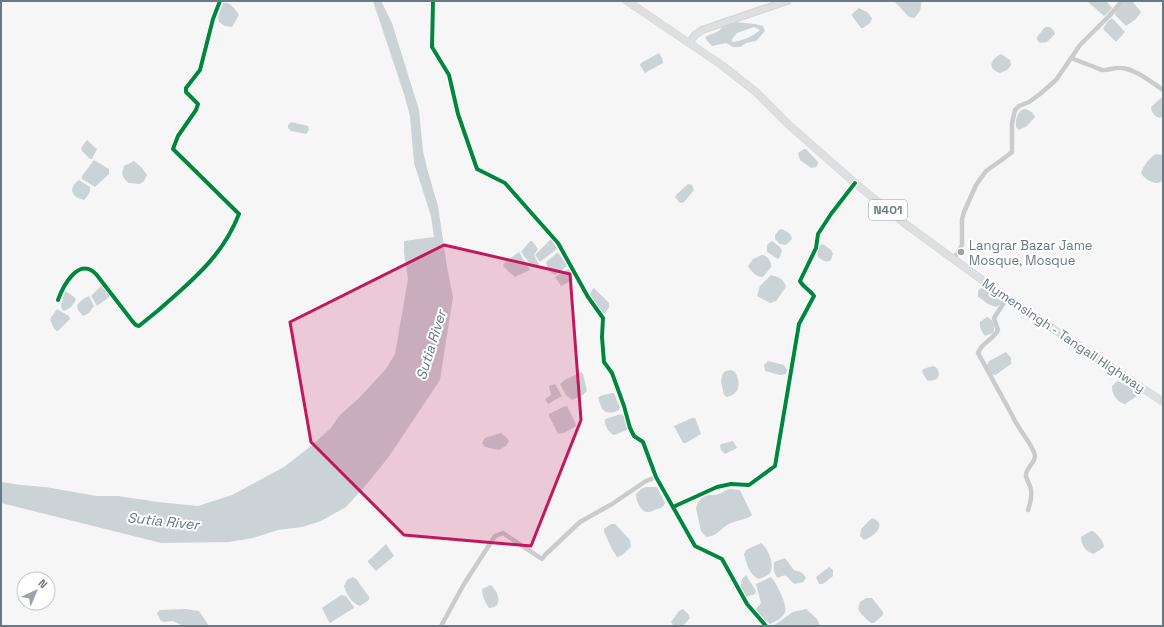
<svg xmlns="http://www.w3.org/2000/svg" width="1164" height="627" viewBox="0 0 1164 627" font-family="'Space Grotesk',sans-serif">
	<rect width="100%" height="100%" fill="#f6f6f6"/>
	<g fill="#cbd3d6" fill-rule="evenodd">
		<path d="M373,1H381L392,23L419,110L423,151L428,172L438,206L447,267L453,297L440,380L388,458L366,485L346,507L321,521L302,527L278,530L253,538L229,542L161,543L1,503V482L21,485L45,487L97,496H118L158,502L198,506L232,495L284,467L311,446L331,428L339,416L359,398L386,369L395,354L408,279L404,253V241L434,237L431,216L414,163L410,116L404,94Z"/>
		<path d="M894,1H921C922,9 919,13 914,18L909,17Z"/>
		<path d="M1087,1H1106L1112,8L1107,14L1104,16Z"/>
		<path d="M1125,1H1132L1141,12L1136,19L1126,26L1115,15L1116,11Z"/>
		<path d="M223,3H228C233,6 236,10 239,15L232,27L225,26L219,22L218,17Z"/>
		<path d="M859,8L867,12L872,18L870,23L863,28H861L852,16V14Z"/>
		<path d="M1112,18L1125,32L1116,42L1103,29L1107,22Z"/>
		<path d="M735,22L755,24L763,26L765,31L756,41L746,43L740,47H733L726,43L712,46L708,42L705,37L719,31L724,25ZM754,27L760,30C752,37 742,41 732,42V39L737,33Z"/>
		<path d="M1045,27H1050L1054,31L1055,34L1047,42L1040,43L1037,40V37Z"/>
		<path d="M659,53L662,58L663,63L645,73L640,65L641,63Z"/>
		<path d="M1001,54L1010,60L1011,65L1007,70L1000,73C986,68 991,59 1001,54Z"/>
		<path d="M1161,98H1163V116L1160,118C1155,117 1151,112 1151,107Z"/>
		<path d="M1023,109C1028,109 1033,112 1035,117L1027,126L1019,130L1016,127C1015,120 1017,113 1023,109Z"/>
		<path d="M291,122L308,126L309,130L306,134L291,131L288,128V125Z"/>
		<path d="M87,140L97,149L92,159H90L82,151L81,148Z"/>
		<path d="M804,149H806L818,162V164L816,167L811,168L800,160L798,153Z"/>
		<path d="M1156,154L1163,155V180C1157,187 1145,180 1141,173C1143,166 1150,157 1156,154Z"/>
		<path d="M94,160L109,169V174L95,187L82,179V176Z"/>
		<path d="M134,161L141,167L147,175L144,181L140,184L129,183C122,178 121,174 124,166Z"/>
		<path d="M79,180L90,187C91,193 87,196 84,200C71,197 68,188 79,180Z"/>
		<path d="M688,184L692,185L694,190L684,202L680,203L675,197L676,195Z"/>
		<path d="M780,229C785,230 791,233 792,239L786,245L780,244L775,239V235Z"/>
		<path d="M550,240H552L557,249L540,262L535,255Z"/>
		<path d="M530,241H532L538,249L534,255L539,264L533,268L521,252Z"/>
		<path d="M772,241L780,247L782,251L780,257L778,259L767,252V245Z"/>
		<path d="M823,244L831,250L833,254L831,260C826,263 823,261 818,257L817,250L820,245Z"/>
		<path d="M519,252L530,270L515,277L508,271L503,266L505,262Z"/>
		<path d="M558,252L567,266L555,275C550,273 547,267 546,262Z"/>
		<path d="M762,255C767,255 772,262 771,267L763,277C755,277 752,272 748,266L753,259Z"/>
		<path d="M568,269L570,270L573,280L561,286L555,277Z"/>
		<path d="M771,275C778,277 784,279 786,287L776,301L770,303L757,296L760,286Z"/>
		<path d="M102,285L110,295L108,298L97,306L91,296Z"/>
		<path d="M983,286L1001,298L1003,300C997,314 987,302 978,297V291Z"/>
		<path d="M594,288L609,303V307L605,314L601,312L590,295L592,290Z"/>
		<path d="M65,291L73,296L76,299C73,306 70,309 63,311L61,306Z"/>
		<path d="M89,296L94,306L89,313L83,316L78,310L77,305L83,299Z"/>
		<path d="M57,309L69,316L70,319L58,331H57L54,329L50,319Z"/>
		<path d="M987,317C993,319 996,327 993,333L985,336C982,332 979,327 980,322Z"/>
		<path d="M1006,352L1011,358V364L997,374L995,375L991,374L987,365L989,361Z"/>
		<path d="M768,361L784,365L787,370L786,374L780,375L765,371L764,365Z"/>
		<path d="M933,366C937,367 939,371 939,375L937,379L930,381L927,380L922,372L923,369Z"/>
		<path d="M731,370L735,372C741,383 740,394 727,397L724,395L721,382L722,375L725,371Z"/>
		<path d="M581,372L583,374L587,391L583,395L572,400L566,395L560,384L565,380Z"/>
		<path d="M1117,381L1130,386L1136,390L1138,393L1137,396L1125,404C1116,402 1112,394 1112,386Z"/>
		<path d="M555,384L562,396L548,404L545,399L551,395L549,386Z"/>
		<path d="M612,393H614L620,408C617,413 611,413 606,412L602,409L598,398L600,396Z"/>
		<path d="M567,406L575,422L576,426L564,433L558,434L549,416V414L563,407Z"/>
		<path d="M621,414L625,417L627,430L614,435C609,433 604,425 605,419Z"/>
		<path d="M692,418H695L696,420L701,434L686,443H683L674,426Z"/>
		<path d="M501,433L507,438L509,441L506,446L499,450L485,447L482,443L485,438Z"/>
		<path d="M733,441L737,448L725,454L721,450L720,446L721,444Z"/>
		<path d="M646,487H657L665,503C663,508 660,508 655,510C652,511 650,512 648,512C640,512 636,500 636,494L641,489Z"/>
		<path d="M730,489L740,490L752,515C746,520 738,520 731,523C721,527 717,537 706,537L701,531L696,508C698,501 702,496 709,495C710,495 714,495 715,495C721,494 725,490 730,489Z"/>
		<path d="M872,518C889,524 873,537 864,540L860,536L861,529Z"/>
		<path d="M611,524H615L618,527L630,540L631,547L622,555L617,557L612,549L604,532V529Z"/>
		<path d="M1091,531H1093C1098,535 1103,540 1104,547L1100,550L1093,554C1084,550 1082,546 1081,537Z"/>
		<path d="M761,543C768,548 775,565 770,573C767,576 762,578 759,579C750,576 746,563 744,554L746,550Z"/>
		<path d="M386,544L394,556L376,571L368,562V561Z"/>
		<path d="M785,558L794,570C800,572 802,571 806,578L803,582L795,584C787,580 789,571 778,578C774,574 773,568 774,562Z"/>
		<path d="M829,567L833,570V576L823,584H819L816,577Z"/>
		<path d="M746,575L756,591L755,594L746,597L740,589L742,579Z"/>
		<path d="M353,577L357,580L369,597V600L360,606C352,604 346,593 344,586L347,580Z"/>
		<path d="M771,577C776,582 788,605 785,612C784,617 775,622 770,624L754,611L761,603L756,584Z"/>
		<path d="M491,585C496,590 501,598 497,605L494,607L489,608C485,602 482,596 482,589Z"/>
		<path d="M341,595L346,596L354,607V608L333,621L331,623L329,622L322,608Z"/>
		<path d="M866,598H872L883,612V615L874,623H871L862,615L858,609L860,602Z"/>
		<path d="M185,609L199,611L209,626H183L173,621L164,622L160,620L157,613L160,610Z"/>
		<path d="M683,609L688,614L690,618L683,626H674L671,622L679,611Z"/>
		<path d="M806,609L817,619L820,626H773L793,612Z"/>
	</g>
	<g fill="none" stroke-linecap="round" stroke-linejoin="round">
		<defs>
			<path id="secondary" d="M690,42L695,35L702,30L787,1"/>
			<path id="trunk" d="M627,1L723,66L756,92L789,125L855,183L904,223L1007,298L1163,402"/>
		</defs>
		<use href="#secondary" stroke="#d2d3d4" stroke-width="8"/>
		<use href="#trunk" stroke="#d2d3d3" stroke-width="8"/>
		<g stroke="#c9cbcc" stroke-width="4.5">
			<path d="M433,1L432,47L449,75L458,114L477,169L505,183L558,243L588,297L603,318L602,337L604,362L612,373L624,406L630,428L634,436L643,442L656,477L695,546L722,559L747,604L766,626"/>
			<path d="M1071,58L1102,70C1108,71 1114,67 1121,68C1136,69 1151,82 1163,90"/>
			<path d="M954,259L962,245V219L964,212L976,185L986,171L1003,159L1012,152V123L1015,110L1019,106L1029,102L1040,94L1056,80L1080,45L1110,15L1122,1"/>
			<path d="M1007,298L994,318L998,330C994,339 981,343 978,353L1012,415C1017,428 1034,446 1035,456C1035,464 1025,468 1026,476C1027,481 1031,486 1031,491C1032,497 1030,504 1028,510"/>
			<path d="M58,300C63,286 79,256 96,274L133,322L136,325L139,326C153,315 166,304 179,292C206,268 226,247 239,214L173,149L178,136L196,110L198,104L186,92V88L200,70L213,19L220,1"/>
			<path d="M673,507L717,487L731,484L749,485L775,466L799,324L814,296C810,290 803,287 800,281L816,248L818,234L831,214L855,183"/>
			<path d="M441,626L464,584L495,536L503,533L542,559L545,555L580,522L612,504L646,481L656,477"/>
		</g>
		<use href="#secondary" stroke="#dedfe0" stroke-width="6"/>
		<use href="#trunk" stroke="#dedfe0" stroke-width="7"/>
		<defs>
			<g id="cycleway">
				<path d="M433,1L432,47L449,75L458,114L477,169L505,183L558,243L588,297L603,318L602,337L604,362L612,373L624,406L630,428L634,436L643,442L656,477L695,546L722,559L747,604L766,626"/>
				<path d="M58,300C63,286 79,256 96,274L133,322L136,325L139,326C153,315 166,304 179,292C206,268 226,247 239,214L173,149L178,136L196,110L198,104L186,92V88L200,70L213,19L220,1"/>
				<path d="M673,507L717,487L731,484L749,485L775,466L799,324L814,296C810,290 803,287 800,281L816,248L818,234L831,214L855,183"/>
			</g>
		</defs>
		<use href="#cycleway" stroke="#fff" stroke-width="6"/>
		<use href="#cycleway" stroke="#00873e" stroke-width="4"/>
	</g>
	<path fill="#c2185b" fill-opacity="0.2" stroke="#c2185b" stroke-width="3" stroke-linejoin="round" d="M444,245L570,274L581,420L531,546L404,535L311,442L290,322Z"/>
	<circle fill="#9aa5ab" stroke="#fff" stroke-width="1.5" cx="961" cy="252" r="4"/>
	<g text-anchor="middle" stroke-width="4" stroke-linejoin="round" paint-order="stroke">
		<rect fill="#fff" stroke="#96a1a8" stroke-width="1" x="869" y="200" width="38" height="20" rx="3"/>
		<g font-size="12" font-weight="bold" fill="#697983">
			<text x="888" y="214">N401</text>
		</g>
		<g font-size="13" fill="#697983" stroke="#fff" text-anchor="start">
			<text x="969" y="250">Langrar Bazar Jame<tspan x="969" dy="15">Mosque, Mosque</tspan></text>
		</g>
		<g font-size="13" fill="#697983" stroke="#fff">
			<text transform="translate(1064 335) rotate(34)" y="5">Mymensingh - Tangail Highway</text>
		</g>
		<g font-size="14" font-style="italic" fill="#65797f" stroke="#fff">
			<text transform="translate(431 345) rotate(-73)" y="5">Sutia River</text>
			<text transform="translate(163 521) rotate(6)" y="5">Sutia River</text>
		</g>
	</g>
	<rect width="1164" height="627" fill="none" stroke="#697983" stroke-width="4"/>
	<g transform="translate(36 591) rotate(44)"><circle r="19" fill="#ffffff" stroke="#c3c9cd"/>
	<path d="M0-3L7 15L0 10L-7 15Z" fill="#9aa5ab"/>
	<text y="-6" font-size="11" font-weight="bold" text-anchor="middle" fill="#697983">N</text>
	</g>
</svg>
